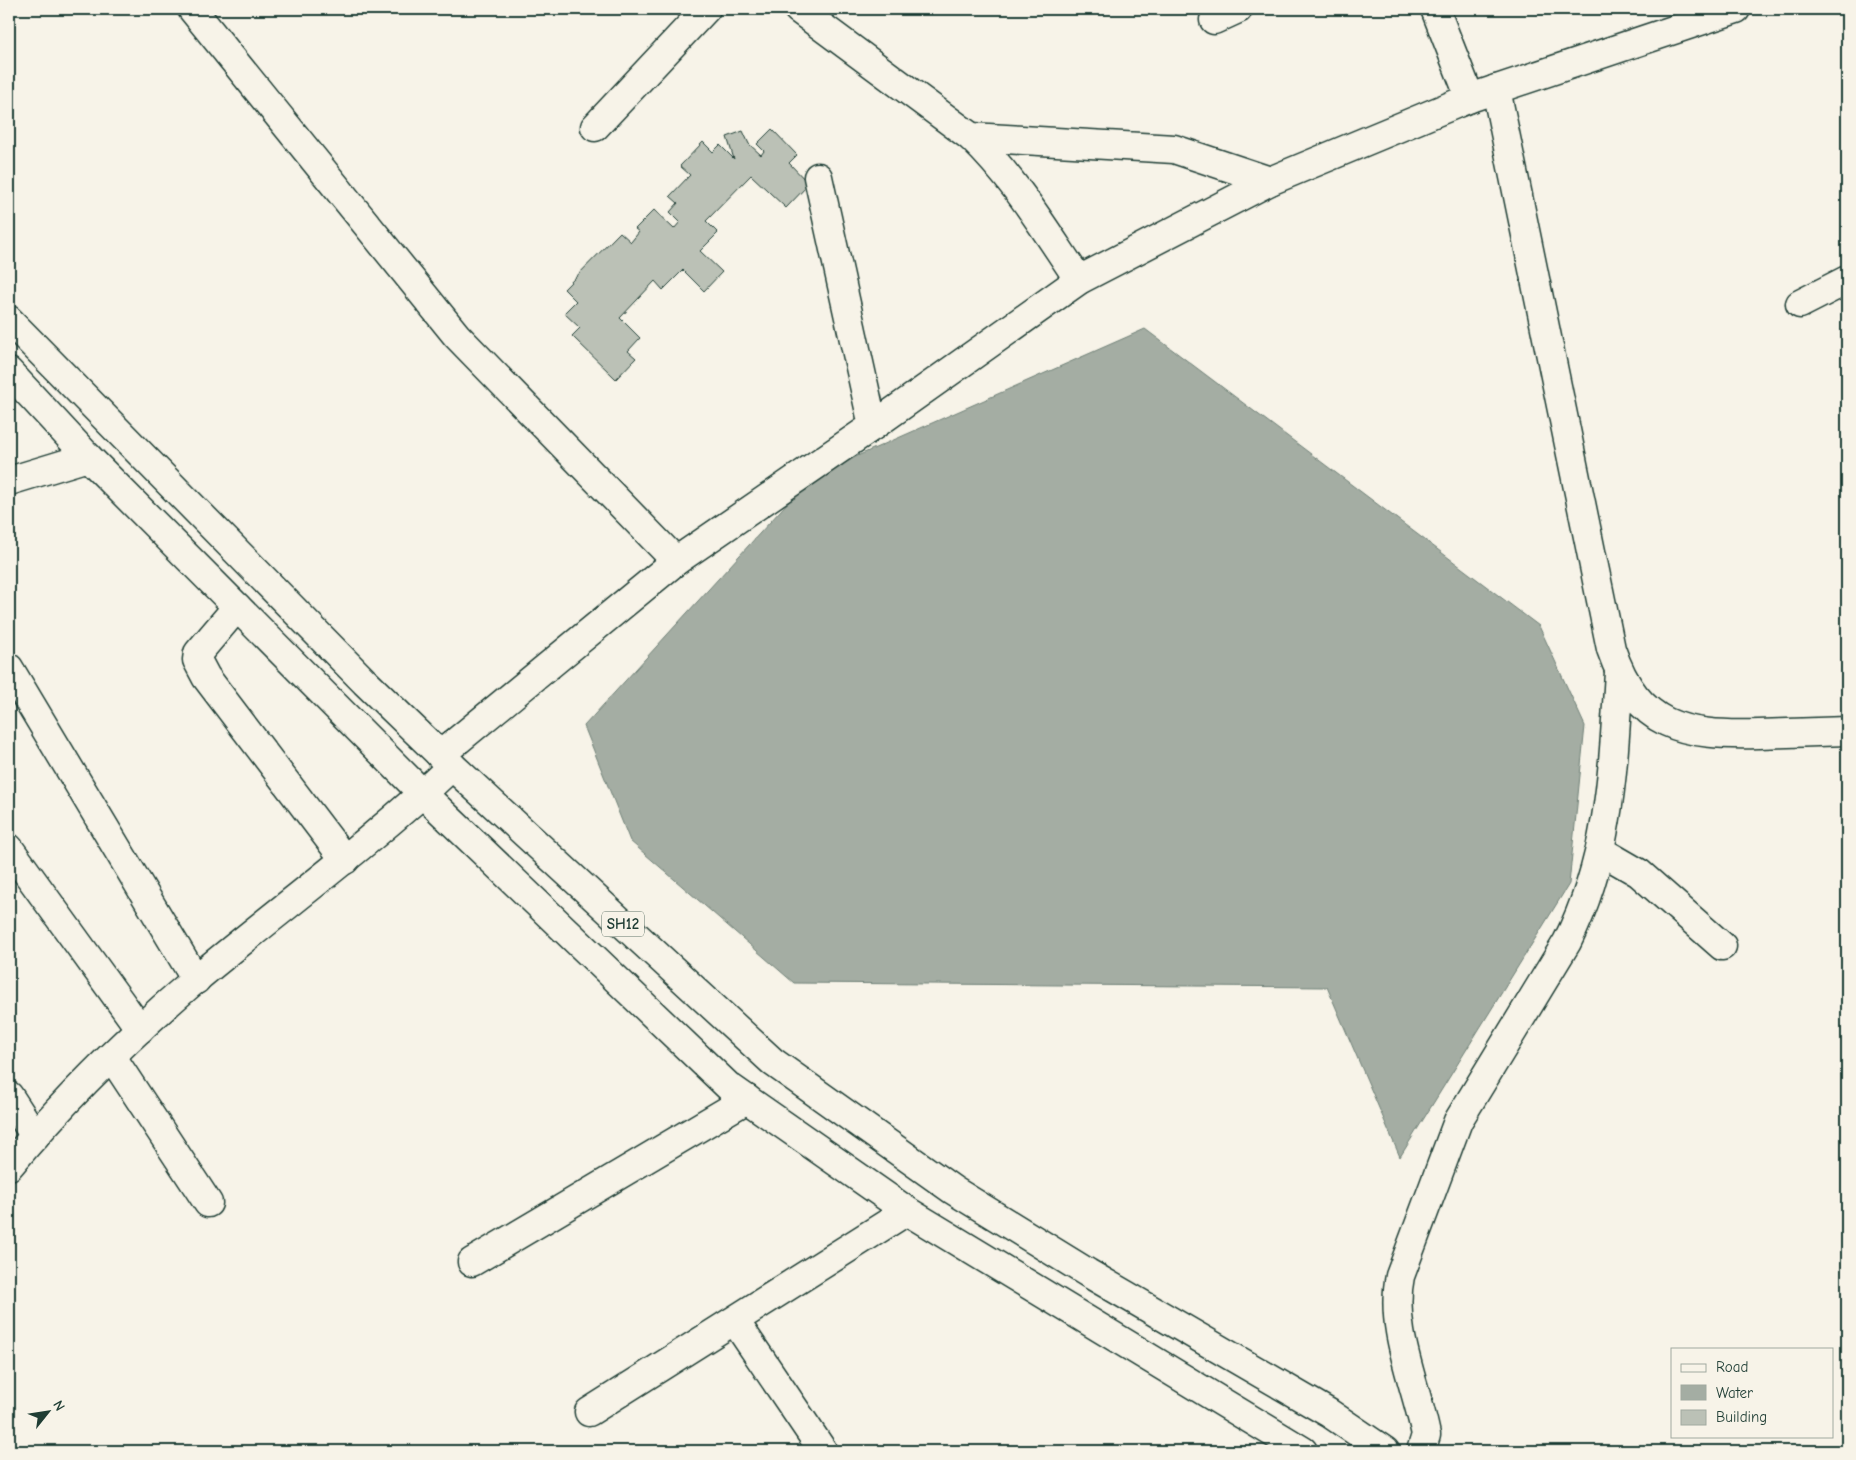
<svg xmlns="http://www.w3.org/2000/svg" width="1856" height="1460" viewBox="0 0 1856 1460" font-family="'Comic Neue',sans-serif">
	<rect width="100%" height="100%" fill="#f7f3e8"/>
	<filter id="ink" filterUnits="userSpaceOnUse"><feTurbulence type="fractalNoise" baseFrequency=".02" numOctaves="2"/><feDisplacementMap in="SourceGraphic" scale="10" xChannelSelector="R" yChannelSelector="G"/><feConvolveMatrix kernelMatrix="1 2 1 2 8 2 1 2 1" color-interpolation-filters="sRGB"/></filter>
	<g filter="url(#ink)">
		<path fill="#a4ada3" stroke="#6f8077" d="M1145,329L1539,626L1585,726L1569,884L1400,1157L1327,987L794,983L630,841L584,726L812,476Z"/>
		<path fill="#bbc1b6" stroke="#1f3d34" d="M772,129L797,155L789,163L809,184L786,208L751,175L706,221L718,233L700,251L722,272L704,291L683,270L663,290L655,281L620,318L640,338L628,351L636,358L616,379L572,336L580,328L564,313L576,301L564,289L620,232L631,242L639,232L635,229L654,210L674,229L680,222L670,212L678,203L670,196L690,175L680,166L703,142L713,152L720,145L734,159L727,137L743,131L749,144L761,155L764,151L757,144Z"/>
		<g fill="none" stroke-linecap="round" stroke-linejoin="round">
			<defs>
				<g id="minor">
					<path d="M192,9L457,336L676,561"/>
					<path d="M798,9L971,137C1015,179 1045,230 1079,280"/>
					<path d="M1435,9L1470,98"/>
					<path d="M1214,20L1238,9"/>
					<path d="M1496,89L1611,649C1638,728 1683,736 1759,734C1788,733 1818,732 1847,731"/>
					<path d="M595,127L706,9"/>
					<path d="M971,137L1174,149L1270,181"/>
					<path d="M818,177L873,426"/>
					<path d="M1800,304L1847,280"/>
					<path d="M9,481L88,457"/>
					<path d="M237,607L198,653L197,660L206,677L345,860"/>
					<path d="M9,668L196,980"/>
					<path d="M440,755L676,561L873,426L1079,280L1270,181L1470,98L1736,9"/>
					<path d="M9,848L140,1029"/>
					<path d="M1601,851L1639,873L1722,946"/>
					<path d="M112,1057L208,1203"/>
					<path d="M9,1096L35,1136"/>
					<path d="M9,1166C65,1099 129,1036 196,979C281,908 371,843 452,766"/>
					<path d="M472,1262L747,1099"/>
					<path d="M735,1321L823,1451"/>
					<path d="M589,1412L907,1211"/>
					<path d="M1421,1451L1426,1435C1416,1384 1389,1328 1400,1276L1458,1121L1567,942C1611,855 1613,767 1619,672"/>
				</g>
				<g id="major">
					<path d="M9,320L365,682L452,766L773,1062L953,1190L1088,1273L1329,1413L1385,1451"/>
					<path d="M9,372L88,457L423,794L728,1086L907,1211L1303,1451"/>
				</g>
			</defs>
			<use href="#minor" stroke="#1f3d34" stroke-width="31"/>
			<use href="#major" stroke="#1f3d34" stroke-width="31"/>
			<use href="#minor" stroke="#f7f3e8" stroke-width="28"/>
			<use href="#major" stroke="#f7f3e8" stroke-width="28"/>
		</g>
	</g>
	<g text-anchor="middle" stroke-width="4" stroke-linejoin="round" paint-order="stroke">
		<rect fill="#f7f3e8" stroke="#60746a" stroke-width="1" x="602" y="911.5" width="42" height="25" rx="4"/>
		<g font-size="15" font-weight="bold" fill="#1f3d34">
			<text x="623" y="929">SH12</text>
		</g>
	</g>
	<rect width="1856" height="1460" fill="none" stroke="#f7f3e8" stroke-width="30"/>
	<rect x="15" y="15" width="1826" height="1430" fill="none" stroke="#1f3d34" stroke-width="2" filter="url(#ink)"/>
	<rect x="1671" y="1348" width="162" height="90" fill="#f7f3e8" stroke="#a1aaa0"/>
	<rect x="1681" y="1364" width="25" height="8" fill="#f7f3e8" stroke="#a1aaa0"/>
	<text x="1716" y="1372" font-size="15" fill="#1f3d34">Road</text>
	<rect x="1681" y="1385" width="25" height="15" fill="#a4ada3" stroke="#a1aaa0"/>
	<text x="1716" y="1398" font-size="15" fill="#1f3d34">Water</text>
	<rect x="1681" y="1410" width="25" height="15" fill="#bbc1b6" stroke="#a1aaa0"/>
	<text x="1716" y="1422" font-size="15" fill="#1f3d34">Building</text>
	<g transform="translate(48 1412) rotate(60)" stroke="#f7f3e8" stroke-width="4" paint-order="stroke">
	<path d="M0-4L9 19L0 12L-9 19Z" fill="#1f3d34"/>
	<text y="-8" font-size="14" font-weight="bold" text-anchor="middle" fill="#1f3d34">N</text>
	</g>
</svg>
